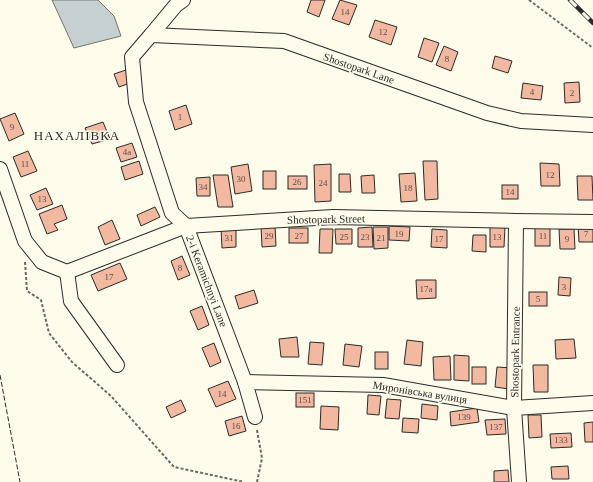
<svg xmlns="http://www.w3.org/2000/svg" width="593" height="482" viewBox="0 0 593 482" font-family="'Times New Roman',serif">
	<rect width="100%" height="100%" fill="#fdfbea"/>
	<path fill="#c7d0d0" stroke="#74746e" d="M52,0H98L114,16L121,36L74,48Z"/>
	<g fill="#f2b8a0" stroke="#2b2b2b">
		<path d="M311,0H325L319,17L307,12Z"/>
		<path d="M340,0L357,5L349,25L332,19Z"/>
		<path d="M375,20L397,27L391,45L369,37Z"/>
		<path d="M424,38L439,43L432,62L418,57Z"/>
		<path d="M444,46L458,52L451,71L436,65Z"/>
		<path d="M495,56L512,61L508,73L492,68Z"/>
		<path d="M129,69L133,82L119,87L114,74Z"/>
		<path d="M579,82L580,102L565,103L564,83Z"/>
		<path d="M523,83L543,86L541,100L521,98Z"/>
		<path d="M186,105L192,124L175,130L169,111Z"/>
		<path d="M15,113L24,134L9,141L0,119Z"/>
		<path d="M103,122L110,139L92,144L85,128Z"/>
		<path d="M132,143L137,157L121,162L116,148Z"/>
		<path d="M28,151L37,171L21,177L13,157Z"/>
		<path d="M139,161L143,174L125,180L121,167Z"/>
		<path d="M423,161H437L438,199L425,200Z"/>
		<path d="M540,163L559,164L560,186H541Z"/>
		<path d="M248,164L252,191L235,194L231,167Z"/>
		<path d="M331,164V201L315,202L314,165Z"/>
		<rect x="263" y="171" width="13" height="18"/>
		<path d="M415,173L417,201L401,202L399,174Z"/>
		<path d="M339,174H350L351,192H339Z"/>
		<path d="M213,175H228L233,207H218Z"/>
		<path d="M374,175L375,193H362L361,176Z"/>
		<rect x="288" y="176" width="19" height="13"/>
		<path d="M577,176H592L593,200H578Z"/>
		<path d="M210,177V196H197L196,178Z"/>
		<rect x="502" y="185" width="16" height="14"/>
		<path d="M46,188L53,204L37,210L30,195Z"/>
		<path d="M62,205L67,219L54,224L58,230L47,234L39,214Z"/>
		<path d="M155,207L160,217L141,226L137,215Z"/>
		<path d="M112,220L120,239L105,245L98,227Z"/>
		<path d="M578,225H593V242H579Z"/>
		<path d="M261,226H275L276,246L262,247Z"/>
		<path d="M389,226L410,227L409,241L389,240Z"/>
		<path d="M490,226H505L504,247H490Z"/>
		<rect x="535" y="226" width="15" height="20"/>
		<path d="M372,227L373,247H358V228Z"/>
		<path d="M373,227H388V248L374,249Z"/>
		<path d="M221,228H236V247L222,248Z"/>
		<rect x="289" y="228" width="19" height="15"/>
		<path d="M320,229H333L332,253H319Z"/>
		<path d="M335,229H352V244H336Z"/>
		<path d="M432,229L447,230V248L431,247Z"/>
		<path d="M559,229H574L575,249H560Z"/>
		<path d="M473,235H486V252L472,251Z"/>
		<path d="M182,256L190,275L178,280L171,261Z"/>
		<path d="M120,263L127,279L98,291L91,275Z"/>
		<path d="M559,277L571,278L570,296L558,295Z"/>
		<path d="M416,280H436V298L417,299Z"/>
		<path d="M254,290L258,303L239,309L235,296Z"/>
		<rect x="529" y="292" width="18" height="14"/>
		<path d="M202,306L209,325L198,330L190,311Z"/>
		<path d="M297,337L299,357H281L279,339Z"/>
		<path d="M574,339L576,358L556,359L555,340Z"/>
		<path d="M407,340L423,342L421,366L404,364Z"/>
		<path d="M310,342L324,343L322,365L308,364Z"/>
		<path d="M214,343L221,362L210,367L202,348Z"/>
		<path d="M345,344L362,346L359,367L343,365Z"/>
		<rect x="375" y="352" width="13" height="17"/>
		<path d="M454,355L469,356V381L454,380Z"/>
		<path d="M450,356L451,380H434L433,357Z"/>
		<path d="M533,365H548V392H534Z"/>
		<rect x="472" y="367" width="14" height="17"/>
		<path d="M497,367L512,368L509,389L495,387Z"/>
		<path d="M228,381L236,399L216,407L208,389Z"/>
		<rect x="296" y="393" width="18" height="14"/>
		<path d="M368,395L381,396L379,415L367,414Z"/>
		<path d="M387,399L401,400L399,419L385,418Z"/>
		<path d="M181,400L186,411L171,418L166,407Z"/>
		<path d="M422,404L438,406L437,420L421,418Z"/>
		<path d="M321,406L339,407L338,430L320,429Z"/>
		<path d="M477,408L479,422L451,426L450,412Z"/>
		<path d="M528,415H541L542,437L529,438Z"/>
		<path d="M242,416L246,431L229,436L225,421Z"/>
		<path d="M403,418L419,419L418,433L402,432Z"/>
		<path d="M505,419L506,434L487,435L485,420Z"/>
		<path d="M593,422V442H585L584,423Z"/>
		<path d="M571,433L572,447L551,448L550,434Z"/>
		<path d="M568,466L569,479H552L551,467Z"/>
		<path d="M508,470L509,482H494V471Z"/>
	</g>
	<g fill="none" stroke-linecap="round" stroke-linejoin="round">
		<defs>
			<g id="minor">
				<path d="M151,35L176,5L183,0"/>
				<path d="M0,169L25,241L42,262L67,272L71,301L117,365"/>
				<path d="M516,221L514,408L519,482"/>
				<path d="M67,272L186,226L333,217L516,221L593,222"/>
				<path d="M245,382L383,385L514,408L593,403"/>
				<path d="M255,417L245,382L186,226L172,213L136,102L132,57L151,35L284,41L487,113L521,121L593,125"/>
			</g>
		</defs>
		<use href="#minor" stroke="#2b2b2b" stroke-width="16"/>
		<g stroke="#6a6964" stroke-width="2" stroke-dasharray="3 2" stroke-linecap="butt">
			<path d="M529,0L593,48"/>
			<path d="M25,262L27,291L41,300L49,333L72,362L111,396L174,467L244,482"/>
			<path d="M257,430L262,458L257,482"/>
		</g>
		<use href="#minor" stroke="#fdfbea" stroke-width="14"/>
		<defs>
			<path id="rail" d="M570,0L593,23"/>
		</defs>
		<use href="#rail" stroke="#2b2b2b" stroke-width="4.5"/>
		<use href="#rail" stroke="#fdfbea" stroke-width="3" stroke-dasharray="9" stroke-linecap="butt"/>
		<path stroke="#2b2b2b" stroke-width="1" stroke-dasharray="5 2" stroke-linecap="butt" d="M0,375L20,482"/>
	</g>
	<g text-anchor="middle" stroke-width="3" stroke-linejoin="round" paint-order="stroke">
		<g font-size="9" fill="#5d4e48">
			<text x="345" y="15">14</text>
			<text x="383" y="35">12</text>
			<text x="447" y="62">8</text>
			<text x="532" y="95">4</text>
			<text x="572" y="96">2</text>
			<text x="180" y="120">1</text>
			<text x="12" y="130">9</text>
			<text x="127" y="155">4а</text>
			<text x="25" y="167">11</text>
			<text x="550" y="178">12</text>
			<text x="241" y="182">30</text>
			<text x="297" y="185">26</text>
			<text x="323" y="186">24</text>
			<text x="203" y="190">34</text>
			<text x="408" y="191">18</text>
			<text x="510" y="195">14</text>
			<text x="42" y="202">13</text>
			<text x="399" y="237">19</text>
			<text x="586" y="237">7</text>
			<text x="269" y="239">29</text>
			<text x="299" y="239">27</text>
			<text x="543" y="239">11</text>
			<text x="344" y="240">25</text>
			<text x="365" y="240">23</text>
			<text x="497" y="240">13</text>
			<text x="229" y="241">31</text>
			<text x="381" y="241">21</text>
			<text x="439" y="242">17</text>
			<text x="567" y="242">9</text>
			<text x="180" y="271">8</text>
			<text x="109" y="280">17</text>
			<text x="564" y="290">3</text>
			<text x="426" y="292">17а</text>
			<text x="538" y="302">5</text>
			<text x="222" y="397">14</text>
			<text x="305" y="403">151</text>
			<text x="464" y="420">139</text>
			<text x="236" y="429">16</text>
			<text x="496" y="430">137</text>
			<text x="561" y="443">133</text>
		</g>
		<g font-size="11" fill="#2b2b2b" stroke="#fdfbea">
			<text transform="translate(359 68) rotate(19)" y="4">Shostopark Lane</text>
			<text transform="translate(326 219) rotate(-1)" y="4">Shostopark Street</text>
			<text transform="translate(207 281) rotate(69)" y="4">2-i Keramichnyi Lane</text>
			<text transform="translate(515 352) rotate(-89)" y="4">Shostopark Entrance</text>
			<text transform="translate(420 392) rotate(9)" y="4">Миронівська вулиця</text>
		</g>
		<g font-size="13" letter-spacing="1" fill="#2b2b2b" stroke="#fdfbea">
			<text x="77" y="140">НАХАЛІВКА</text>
		</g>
	</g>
</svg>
